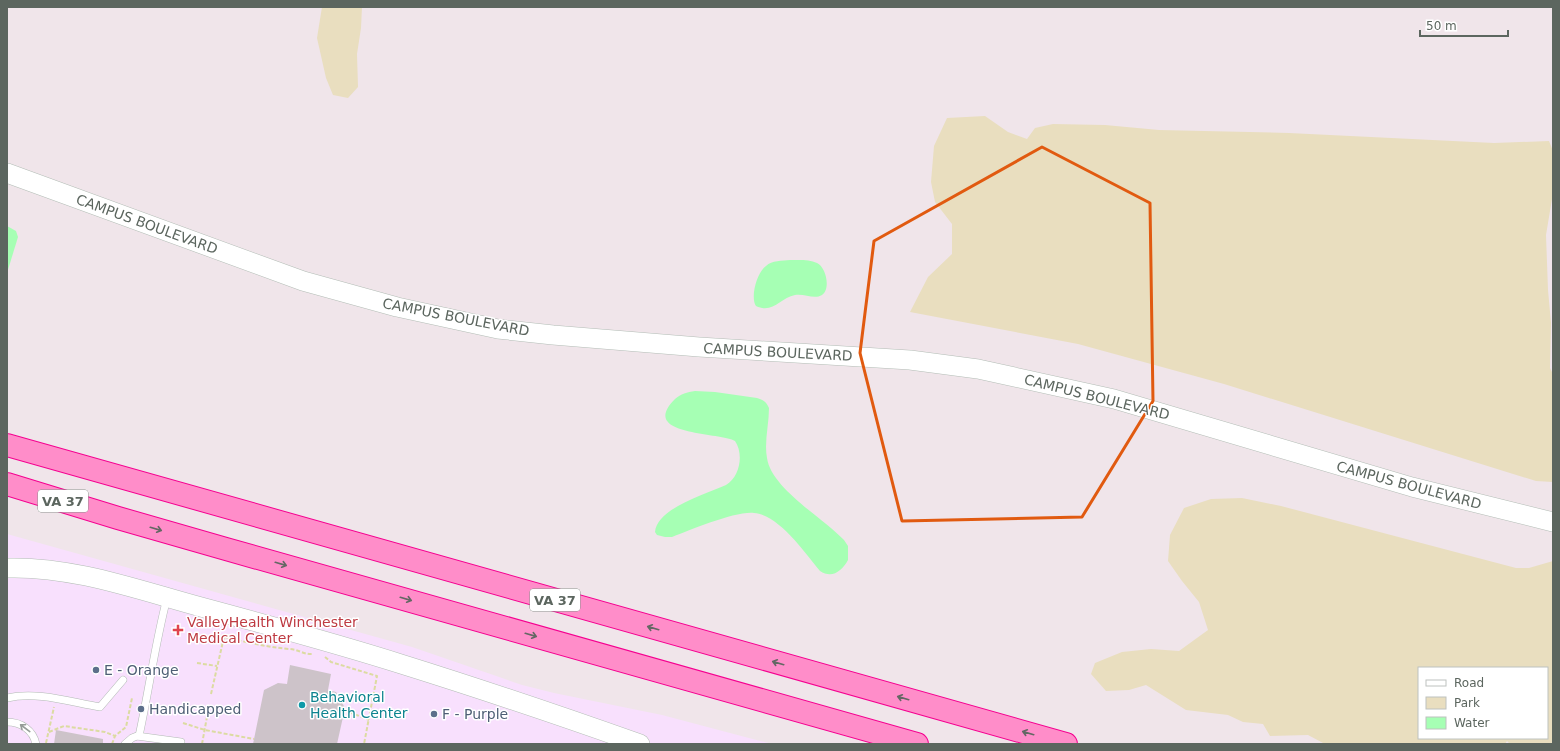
<svg xmlns="http://www.w3.org/2000/svg" width="1560" height="751" viewBox="0 0 1560 751" font-family="'DejaVu Sans',sans-serif">
	<rect width="100%" height="100%" fill="#f0e5ea"/>
	<path fill="#f8e0fd" d="M7,534L412,647L522,685L554,693L662,715L772,744H7Z"/>
	<g fill="#e9debf" fill-rule="evenodd">
		<path d="M322,7H362L361,28L357,54L358,87L348,98L333,95L326,78L317,38Z"/>
		<path d="M985,116L1008,132L1027,139L1035,128L1053,124L1105,125L1159,130L1289,133L1494,143L1549,141L1553,151V193L1546,235L1548,290L1551,323L1550,368L1553,374V482L1536,481L1224,384L1078,344L910,312L928,277L952,254V224L935,202L931,182L934,146L947,118Z"/>
		<path d="M1242,498L1281,506L1516,568H1529L1553,561V744H1510L1507,741L1505,744H1325L1308,735L1270,736L1263,724L1243,722L1228,715L1186,710L1146,685L1129,690L1106,691L1091,674L1095,663L1122,652L1151,649L1179,651L1208,630L1199,602L1182,581L1168,561L1170,535L1184,508L1211,499ZM1419,668H1547V738H1419Z"/>
	</g>
	<g fill="#a6ffb4">
		<path d="M7,226L16,231L18,237L7,273Z"/>
		<path d="M790,260C798,260 809,259 817,263C826,267 831,289 822,295C814,300 804,293 795,295C780,298 773,314 756,306C750,297 757,272 766,266C772,260 782,261 790,260Z"/>
		<path d="M695,391L715,392L757,398C764,400 766,402 769,408C769,425 764,442 767,458C771,488 823,518 844,540L848,546V560C842,571 832,579 820,571C805,553 779,515 754,513C735,511 691,530 672,537H665L657,535L655,532C657,508 706,494 726,485C740,477 744,454 735,441C718,432 638,436 675,399C681,394 687,392 695,391Z"/>
	</g>
	<g fill="#cdc3c9">
		<path d="M290,665L331,674L328,690L336,692L345,708L337,744H253L264,690L278,683L287,684Z"/>
		<path d="M56,730L103,739V744H54Z"/>
	</g>
	<g fill="none" stroke-linecap="round" stroke-linejoin="round">
		<defs>
			<g id="lane">
				<path d="M7,698C37,691 70,702 100,707L123,680"/>
				<path d="M7,722C21,722 33,730 36,744"/>
				<path d="M139,736C149,690 155,644 167,598"/>
				<path d="M125,744L132,738L137,736L181,742"/>
			</g>
			<g id="secondary">
				<path d="M7,173L303,281L397,307L498,329L553,335L699,347L910,360L978,369L1114,399L1412,487L1553,522"/>
				<path d="M7,568C73,566 138,590 201,607C268,625 335,643 401,664C481,689 561,716 640,744"/>
			</g>
			<g id="highway">
				<path d="M7,445L1066,744"/>
				<path d="M7,484L118,518L226,549L917,744"/>
			</g>
		</defs>
		<use href="#lane" stroke="#b2bab5" stroke-width="8"/>
		<use href="#secondary" stroke="#b3bdb6" stroke-width="20"/>
		<use href="#highway" stroke="#f50090" stroke-width="24"/>
		<g stroke="#dcdba1" stroke-width="2" stroke-dasharray="4 2" stroke-linecap="butt">
			<path d="M325,657L331,662L377,676L364,744"/>
			<path d="M197,663L217,666"/>
			<path d="M211,694L224,637C246,642 266,647 289,649C298,649 304,655 313,654"/>
			<path d="M344,710L369,720"/>
			<path d="M183,723L205,730L254,739"/>
			<path d="M49,732L64,726L105,732L115,736"/>
			<path d="M46,743L54,707"/>
			<path d="M112,744L115,736L126,727L132,698"/>
			<path d="M202,744L209,706"/>
			<path d="M341,744H346"/>
		</g>
		<use href="#lane" stroke="#fff" stroke-width="7"/>
		<use href="#secondary" stroke="#fff" stroke-width="19"/>
		<use href="#highway" stroke="#ff8dc9" stroke-width="22"/>
	</g>
	<defs><path id="oneway-shaft" d="M-6 0H5M1.5-3L5.5 0L1.5 3" fill="none" stroke-width="1.6" stroke-linecap="round" stroke-linejoin="round"/></defs>
	<g stroke="#646864">
		<use href="#oneway-shaft" transform="translate(156 529) rotate(16)"/>
		<use href="#oneway-shaft" transform="translate(281 564) rotate(16)"/>
		<use href="#oneway-shaft" transform="translate(406 599) rotate(16)"/>
		<use href="#oneway-shaft" transform="translate(653 628) rotate(-164)"/>
		<use href="#oneway-shaft" transform="translate(531 635) rotate(16)"/>
		<use href="#oneway-shaft" transform="translate(778 663) rotate(-164)"/>
		<use href="#oneway-shaft" transform="translate(903 698) rotate(-164)"/>
		<use href="#oneway-shaft" transform="translate(1028 733) rotate(-164)"/>
	</g>
	<use stroke="#959c97" href="#oneway-shaft" transform="translate(25 728) rotate(-143)"/>
	<path fill="none" stroke="#e15a10" stroke-width="3" stroke-linejoin="round" d="M1042,147L1150,203L1153,401L1082,517L902,521L860,353L874,241Z"/>
	<path fill="#e0444e" stroke="#fff" stroke-width="1.5" d="M176 624h4v4h4v4h-4v4h-4v-4h-4v-4h4z"/>
	<g fill="#5c6f8a" stroke="#fff" stroke-width="1.5">
		<circle cx="96" cy="670" r="4"/>
		<circle cx="141" cy="709" r="4"/>
		<circle cx="434" cy="714" r="4"/>
	</g>
	<circle fill="#0f9aa8" stroke="#fff" stroke-width="1.5" cx="302" cy="705" r="4"/>
	<g text-anchor="middle" stroke-width="3" stroke-linejoin="round" paint-order="stroke">
		<g fill="#fff" stroke="#8d948f" stroke-width="1">
			<rect x="38" y="490" width="50" height="22" rx="3"/>
			<rect x="530" y="589" width="50" height="22" rx="3"/>
		</g>
		<g font-size="13" font-weight="bold" fill="#5c665f">
			<text x="63" y="506">VA 37</text>
			<text x="555" y="605">VA 37</text>
		</g>
		<g font-size="14" fill="#5c665f" stroke="#fff">
			<text transform="translate(147 224) rotate(20)" y="5">CAMPUS BOULEVARD</text>
			<text transform="translate(456 317) rotate(11)" y="5">CAMPUS BOULEVARD</text>
			<text transform="translate(778 352) rotate(3)" y="5">CAMPUS BOULEVARD</text>
			<text transform="translate(1097 397) rotate(14)" y="5">CAMPUS BOULEVARD</text>
			<text transform="translate(1409 485) rotate(15)" y="5">CAMPUS BOULEVARD</text>
		</g>
		<g font-size="14" fill="#be3a42" stroke="#fff" text-anchor="start">
			<text x="187" y="627">ValleyHealth Winchester<tspan x="187" dy="16">Medical Center</tspan></text>
		</g>
		<g font-size="14" fill="#4e5e75" stroke="#fff" text-anchor="start">
			<text x="104" y="675">E - Orange</text>
			<text x="149" y="714">Handicapped</text>
			<text x="442" y="719">F - Purple</text>
		</g>
		<g font-size="14" fill="#0d838f" stroke="#fff" text-anchor="start">
			<text x="310" y="702">Behavioral<tspan x="310" dy="16">Health Center</tspan></text>
		</g>
	</g>
	<rect width="1560" height="751" fill="none" stroke="#5c665f" stroke-width="16"/>
	<rect x="1418" y="667" width="130" height="72" fill="#ffffff" stroke="#bec2bf"/>
	<rect x="1426" y="680" width="20" height="6" fill="#ffffff" stroke="#bec2bf"/>
	<text x="1454" y="687" font-size="12" fill="#5c665f">Road</text>
	<rect x="1426" y="697" width="20" height="12" fill="#e9debf" stroke="#bec2bf"/>
	<text x="1454" y="707" font-size="12" fill="#5c665f">Park</text>
	<rect x="1426" y="717" width="20" height="12" fill="#a6ffb4" stroke="#bec2bf"/>
	<text x="1454" y="727" font-size="12" fill="#5c665f">Water</text>
	<path d="M1420 30v6h88v-6" fill="none" stroke="#5c665f" stroke-width="2"/>
	<text x="1426" y="30" font-size="12" fill="#5c665f" stroke="#ffffff" stroke-width="3" paint-order="stroke">50 m</text>
</svg>
